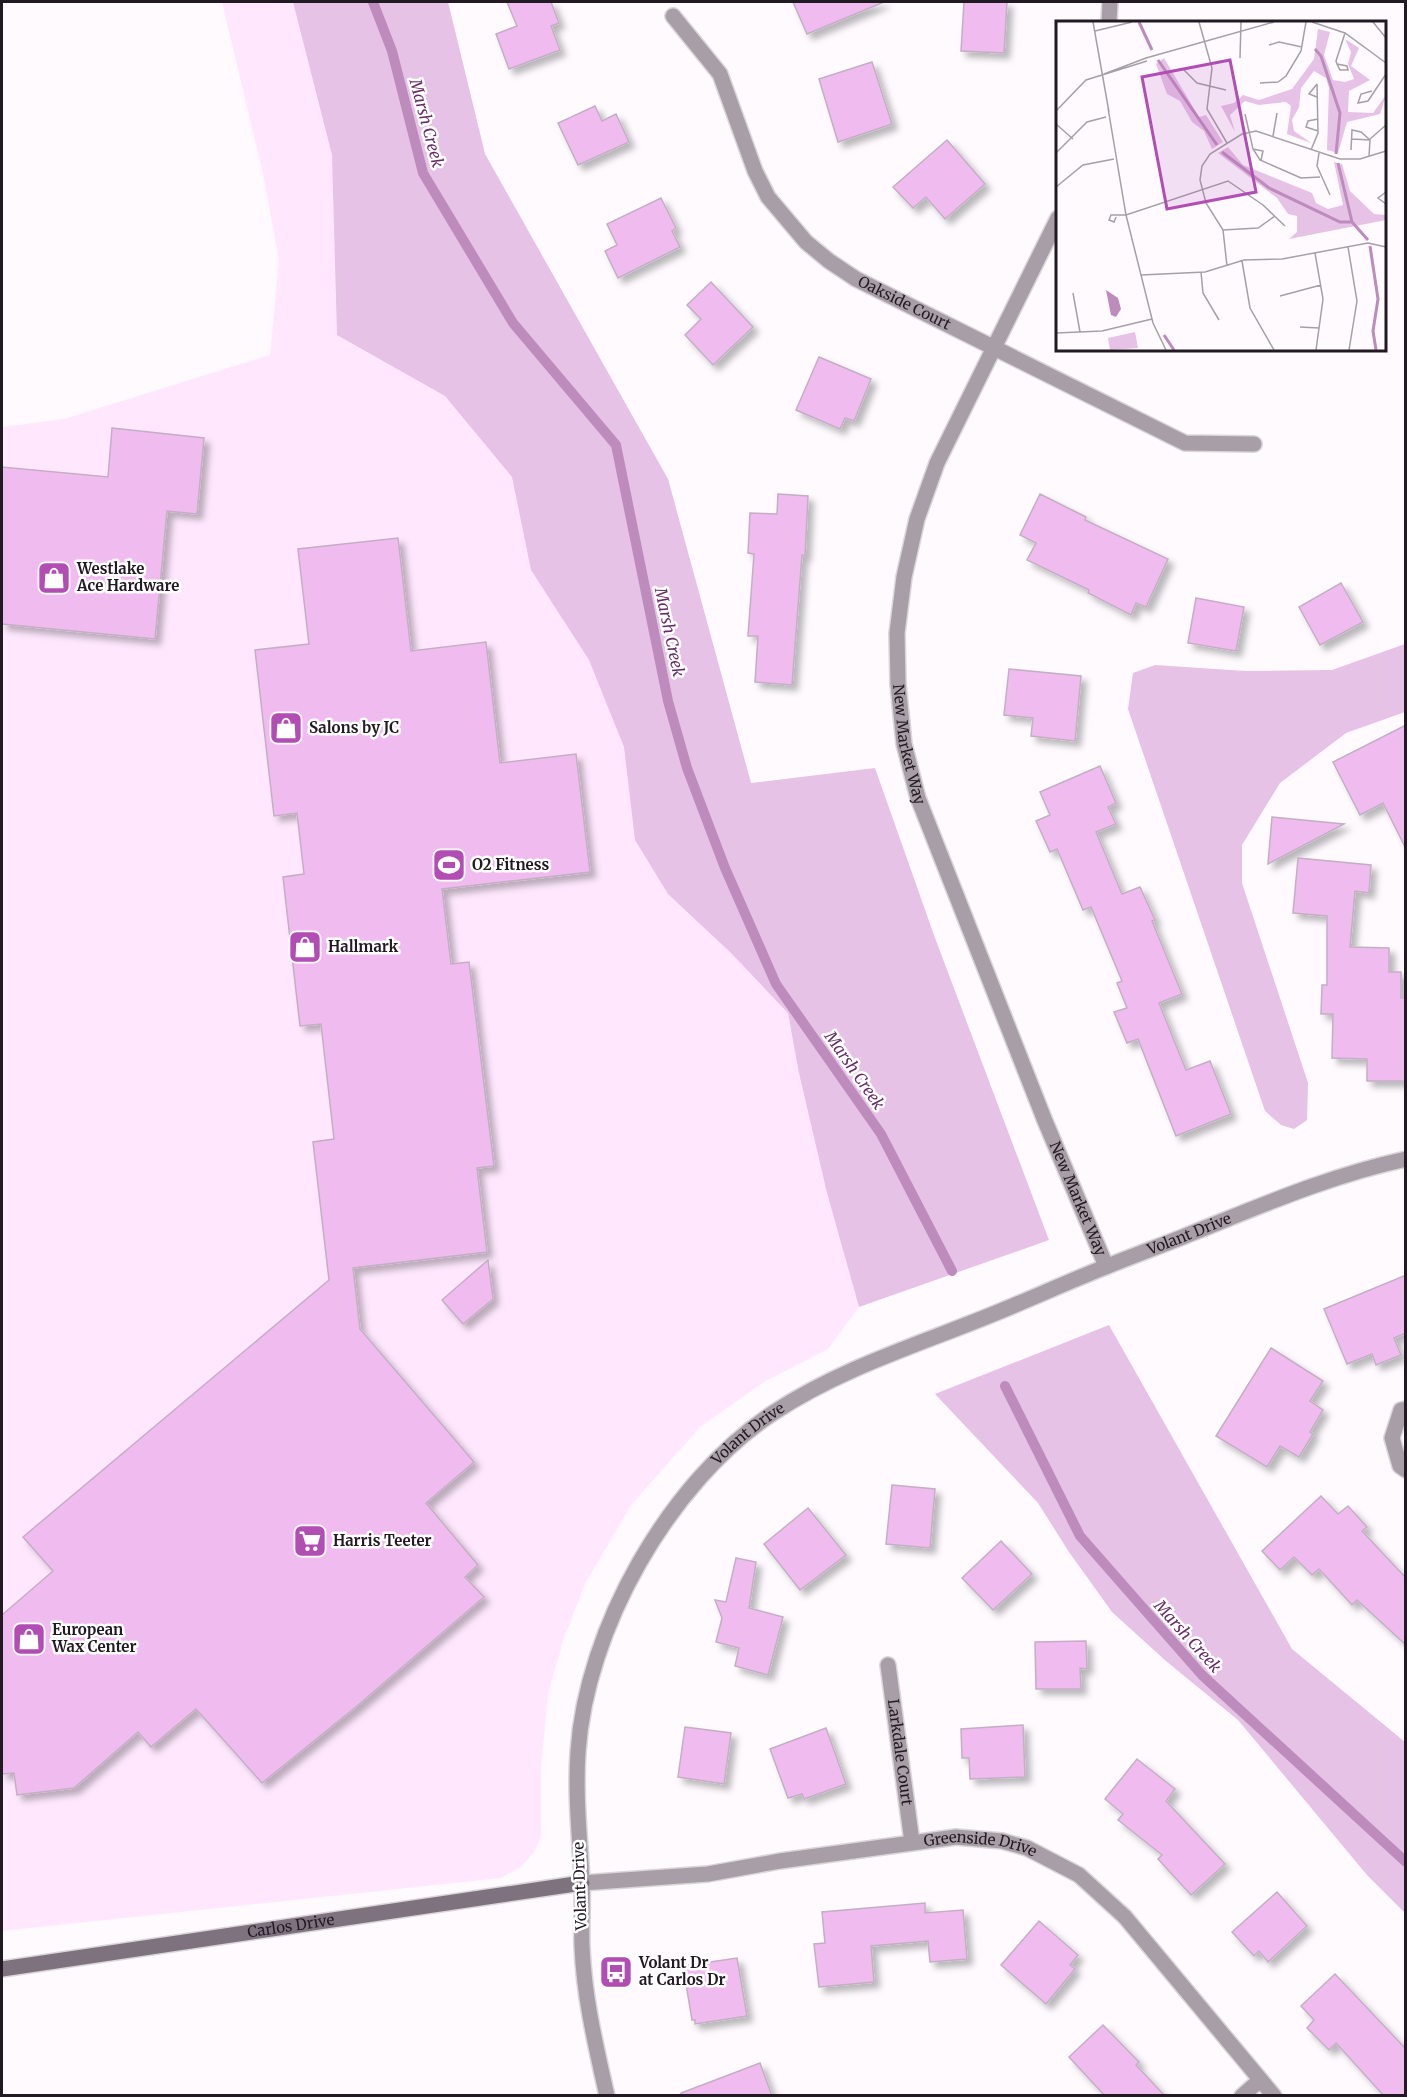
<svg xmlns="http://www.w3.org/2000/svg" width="1407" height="2097" viewBox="0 0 1407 2097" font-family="Merriweather,serif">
	<defs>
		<filter id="shadow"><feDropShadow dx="5.5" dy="5.5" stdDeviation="3" flood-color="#0004"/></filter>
	</defs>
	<rect width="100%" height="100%" fill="#fefafe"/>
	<path fill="#ffe8fe" d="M222,2H448L485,154L668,480L751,784L827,1193L859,1307L828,1349L764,1382L700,1427L631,1505L585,1584L563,1641L548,1694L541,1768V1837L534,1852L521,1867L501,1878L2,1931V427L64,419L270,355L279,260L263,174Z"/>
	<g fill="#e6c2e6">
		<path d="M293,2H448L485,154L668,479L751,783L875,768L935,938L1049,1240L859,1307L827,1193L799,1073L788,1013L731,953L668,894L635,840L624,747L589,660L531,570L512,477L445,396L337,335L332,155Z"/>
		<path d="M1405,644V712L1346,733L1280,783L1242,845V883L1308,1083L1307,1120L1294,1129L1281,1125L1265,1111L1128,709L1133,673L1155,665L1245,671L1332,670Z"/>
		<path d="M1109,1325L1292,1649L1405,1742V1913L1367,1875L1238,1720L1166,1661L1112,1612L1069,1552L1038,1503L935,1394Z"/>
	</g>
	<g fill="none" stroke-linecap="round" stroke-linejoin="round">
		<g stroke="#bd8bbc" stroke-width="10">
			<path d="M373,2L392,51L423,173L513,323L616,445L668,701L687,768L725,868L776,984L881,1134L952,1271"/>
			<path d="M1005,1386L1080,1536L1202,1675L1406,1862"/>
		</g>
	</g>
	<g fill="#f0bcf0" stroke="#c4aec4" stroke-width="1.5" filter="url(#shadow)">
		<path d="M507,2H551L559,23L551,26L560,50L509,69L496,34L517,26Z"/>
		<path d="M793,2H884L807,34Z"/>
		<path d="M964,2H1007L1004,53L961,51Z"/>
		<path d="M872,62L892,124L838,142L819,79Z"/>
		<path d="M595,106L602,121L616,114L629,142L578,165L558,123Z"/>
		<path d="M947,140L985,184L945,219L926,197L913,208L893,187Z"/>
		<path d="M661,198L676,228L672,231L680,247L618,278L605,251L617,245L607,224Z"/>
		<path d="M711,282L753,327L713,365L685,335L701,319L687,305Z"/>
		<path d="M819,357L871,379L854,421L845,418L840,429L796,410Z"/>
		<path d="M112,428L204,438L197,514L167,511L155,639L2,624V467L108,477Z"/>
		<path d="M778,494L808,496L805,556L802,555L792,685L755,682L758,636H748L754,554L748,553L750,513L777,514Z"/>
		<path d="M1040,494L1086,517L1085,520L1168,559L1146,607L1136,603L1131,615L1088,593L1089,590L1027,560L1036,543L1020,535Z"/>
		<path d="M398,538L411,651L486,642L500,763L576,754L590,872L442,889L451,964L469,962L494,1166L477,1168L487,1252L353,1268L360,1329L474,1462L426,1503L478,1565L465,1577L484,1597L357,1706L262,1783L196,1709L151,1747L138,1732L74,1788L17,1795L14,1773L2,1774V1615L53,1571L23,1537L329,1280L313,1142L334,1139L321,1024L300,1026L283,877L304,874L297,813L274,816L255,650L309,644L298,549Z"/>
		<path d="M1341,583L1363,622L1320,645L1299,607Z"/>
		<path d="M1196,598L1244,607L1236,651L1188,643Z"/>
		<path d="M1009,669L1081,676L1075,741L1031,736L1033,718L1004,715Z"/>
		<path d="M1406,725V849L1383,803L1360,815L1333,762Z"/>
		<path d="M1100,766L1116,803L1108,807L1116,824L1096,832L1122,894L1140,887L1155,920L1152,921L1182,994L1159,1003L1186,1070L1210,1061L1231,1114L1176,1136L1138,1039L1127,1043L1114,1012L1127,1008L1117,983L1122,981L1091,907L1083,910L1057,849L1050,852L1036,821L1050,815L1040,792Z"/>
		<path d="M1272,817L1344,824L1268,864Z"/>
		<path d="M1298,858L1371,865L1369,893L1355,891L1350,947L1389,948V972H1401V998H1406V1081H1367V1059L1332,1058L1333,1014H1321L1322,985H1327V916L1293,913Z"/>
		<path d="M488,1260L493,1299L463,1324L442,1300Z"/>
		<path d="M1406,1275V1333L1394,1338L1401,1355L1376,1365L1372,1354L1347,1364L1324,1309Z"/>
		<path d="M1271,1348L1323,1381L1310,1401L1323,1410L1310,1432L1313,1434L1299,1457L1280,1446L1267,1467L1216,1436Z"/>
		<path d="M892,1485L935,1489L930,1548L886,1544Z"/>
		<path d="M1321,1496L1338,1514L1348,1506L1367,1527L1362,1531L1406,1578V1645L1357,1600L1352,1605L1319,1569L1312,1575L1294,1557L1280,1570L1262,1551Z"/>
		<path d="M808,1508L846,1555L800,1590L764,1544Z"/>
		<path d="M1001,1541L1032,1574L993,1610L962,1578Z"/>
		<path d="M736,1558L756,1562L749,1608L783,1617L768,1675L735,1666L739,1648L716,1642L722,1618L715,1600L726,1602Z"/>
		<path d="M1086,1641L1087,1669L1080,1668L1081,1689H1036L1035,1642Z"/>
		<path d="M1023,1725L1025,1777L970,1779L969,1758H962L961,1729Z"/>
		<path d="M685,1727L731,1733L724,1784L678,1777Z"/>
		<path d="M826,1728L846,1784L804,1799L802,1794L788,1798L770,1749Z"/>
		<path d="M1137,1759L1175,1789L1166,1801L1225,1864L1191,1895L1158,1859L1162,1855L1118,1820L1123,1814L1105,1799Z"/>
		<path d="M1277,1892L1307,1926L1268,1962L1259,1951L1254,1956L1232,1932Z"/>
		<path d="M925,1903V1913L963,1910L967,1959L930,1962L928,1941L871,1946L874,1982L819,1987L814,1944L825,1943L822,1912Z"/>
		<path d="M1039,1921L1078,1955L1070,1965L1075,1969L1046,2004L1001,1965Z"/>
		<path d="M737,1958L747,2016L695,2024V2020H692L683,1966Z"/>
		<path d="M1335,1974L1406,2049V2096H1384L1336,2043L1329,2050L1307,2028L1314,2020L1301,2006Z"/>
		<path d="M1103,2025L1139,2062L1136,2065L1165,2096H1105L1069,2057Z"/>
		<path d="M760,2063L772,2096H681V2093Z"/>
	</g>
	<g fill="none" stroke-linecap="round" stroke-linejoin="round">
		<defs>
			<g id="street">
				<path id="s1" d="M673,16L720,74L755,171L768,197L806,242L829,261L856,279L1185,443L1254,444"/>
				<path d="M1109,22L1110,2"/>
				<path id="s2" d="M1058,218L937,463L917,519L904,577L897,633L898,684L904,744L918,798L1045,1121L1106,1266"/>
				<path d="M1406,1409L1401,1410L1392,1438L1400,1466L1406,1470"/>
				<path id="s3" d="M888,1665L912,1842"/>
				<path id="s4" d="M582,1883L708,1874L780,1861L956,1837L1002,1841L1027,1848L1079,1875L1125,1917L1274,2096"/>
				<path id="s5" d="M607,2096C596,2047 584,1997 582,1947C581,1925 583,1903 582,1882C580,1839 575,1796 578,1752C586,1629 669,1482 773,1413C847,1364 934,1340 1015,1305C1046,1292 1077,1278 1108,1266C1137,1254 1166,1244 1195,1232C1265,1204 1332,1175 1406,1159"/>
				<path d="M1242,2096L1260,2080"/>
			</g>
			<g id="secondary">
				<path id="s6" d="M2,1969L582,1883"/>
			</g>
		</defs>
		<use href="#street" stroke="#dbd6db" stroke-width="18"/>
		<use href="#secondary" stroke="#dbd6db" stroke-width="18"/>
		<use href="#street" stroke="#a89ea7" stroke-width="15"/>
		<use href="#secondary" stroke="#7f727f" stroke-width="15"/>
	</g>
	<defs>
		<symbol id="shop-square" viewBox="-11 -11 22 22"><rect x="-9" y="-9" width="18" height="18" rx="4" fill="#b14db3" stroke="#fff"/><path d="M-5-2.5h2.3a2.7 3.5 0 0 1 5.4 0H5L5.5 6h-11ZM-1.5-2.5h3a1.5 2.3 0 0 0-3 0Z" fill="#fff"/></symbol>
		<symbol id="stadium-square" viewBox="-11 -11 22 22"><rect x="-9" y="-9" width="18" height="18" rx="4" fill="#b14db3" stroke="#fff"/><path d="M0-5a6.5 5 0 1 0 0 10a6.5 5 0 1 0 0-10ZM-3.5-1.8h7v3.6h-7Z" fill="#fff"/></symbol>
		<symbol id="supermarket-square" viewBox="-11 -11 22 22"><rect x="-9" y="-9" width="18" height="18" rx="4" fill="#b14db3" stroke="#fff"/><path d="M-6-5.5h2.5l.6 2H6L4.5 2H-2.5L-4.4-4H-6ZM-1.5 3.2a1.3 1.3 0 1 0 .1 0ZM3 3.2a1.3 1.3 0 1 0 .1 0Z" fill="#fff"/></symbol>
		<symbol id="bus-square" viewBox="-11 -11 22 22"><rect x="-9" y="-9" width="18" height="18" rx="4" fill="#b14db3" stroke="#fff"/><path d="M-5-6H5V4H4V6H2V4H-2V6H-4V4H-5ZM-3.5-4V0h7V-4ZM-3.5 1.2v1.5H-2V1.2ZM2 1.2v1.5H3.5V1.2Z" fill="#fff"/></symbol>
	</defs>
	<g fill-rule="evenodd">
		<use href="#shop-square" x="35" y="559" width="38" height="38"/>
		<use href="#shop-square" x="267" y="709" width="38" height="38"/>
		<use href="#stadium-square" x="430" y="846" width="38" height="38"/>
		<use href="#shop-square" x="286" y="928" width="38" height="38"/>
		<use href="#supermarket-square" x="291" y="1522" width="38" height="38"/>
		<use href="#shop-square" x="10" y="1620" width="38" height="38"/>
		<use href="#bus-square" x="597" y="1953" width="38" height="38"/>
	</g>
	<g text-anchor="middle" stroke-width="5" stroke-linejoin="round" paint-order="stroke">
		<g font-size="15" fill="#221a22" stroke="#fff">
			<text dy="5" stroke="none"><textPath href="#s1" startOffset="382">Oakside Court</textPath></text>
			<text dy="5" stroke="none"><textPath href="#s2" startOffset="561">New Market Way</textPath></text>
			<text dy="5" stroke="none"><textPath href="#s2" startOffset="1047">New Market Way</textPath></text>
			<text dy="5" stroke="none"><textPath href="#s5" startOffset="1203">Volant Drive</textPath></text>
			<text dy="5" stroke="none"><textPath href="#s5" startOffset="717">Volant Drive</textPath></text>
			<text dy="5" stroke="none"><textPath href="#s3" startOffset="88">Larkdale Court</textPath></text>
			<text dy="5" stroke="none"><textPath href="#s4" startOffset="402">Greenside Drive</textPath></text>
			<text transform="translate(580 1886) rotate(-92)" y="5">Volant Drive</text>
			<text dy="5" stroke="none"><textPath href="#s6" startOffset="292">Carlos Drive</textPath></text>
		</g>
		<g font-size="15" font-weight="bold" fill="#221a22" stroke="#fff" text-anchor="start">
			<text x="77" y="574">Westlake<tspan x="77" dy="17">Ace Hardware</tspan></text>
			<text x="309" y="733">Salons by JC</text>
			<text x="472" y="870">O2 Fitness</text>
			<text x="328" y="952">Hallmark</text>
			<text x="333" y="1546">Harris Teeter</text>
			<text x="52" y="1635">European<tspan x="52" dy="17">Wax Center</tspan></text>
			<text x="639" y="1968">Volant Dr<tspan x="639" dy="17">at Carlos Dr</tspan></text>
		</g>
		<g font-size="16" font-style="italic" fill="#672b68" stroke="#fff">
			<text transform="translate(427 123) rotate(75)" y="6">Marsh Creek</text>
			<text transform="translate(670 632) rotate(78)" y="6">Marsh Creek</text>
			<text transform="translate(855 1070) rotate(55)" y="6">Marsh Creek</text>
			<text transform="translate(1188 1636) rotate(48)" y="6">Marsh Creek</text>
		</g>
	</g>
	<g transform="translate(1056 21)">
		<rect width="330" height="330" fill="#fefafe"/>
		<path d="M262,8L274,11L268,34L277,59L289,61L298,58L292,43L295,31L289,18L303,27L295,45L314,59L293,70L292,91L317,92L330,74L324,93L291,101L282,132L271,129L273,67L270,57L258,50L245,67L243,86L236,99L238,110L255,122L231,113L235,85L230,81L203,84L189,80L174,94L179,111L165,85L178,82L187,74L203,79L236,68L258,38ZM108,37L143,96L150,94L167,121L156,128L148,110L136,101L124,80L111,73L100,43ZM172,126L187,144L256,172L260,182L272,188L287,184L278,141L286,143L294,170L318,193L330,194V199L233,218L241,211V195L232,193L221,177L162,132ZM79,311L82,327L54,329L52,317Z" fill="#e6c2e6"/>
		<path d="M50,269L62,277L65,288L60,296L55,294Z" fill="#bd8bbc"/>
		<path fill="none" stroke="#bd8bbc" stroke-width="3" d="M83,1L96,29M259,28L265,35L284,92L280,133M102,39L161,124M166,131L213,167L284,201H296L312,219M282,142L296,201M314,225L322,278L317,310L320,329M108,314L118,329"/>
		<path fill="none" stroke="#a6a0a6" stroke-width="1.5" d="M37,1L53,91M143,1L156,47L151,88L171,122M256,1L289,12L330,42M317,1L330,17M39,10L76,1M213,24L223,21L246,26M184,37L185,1M281,43L291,45L292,49H284L281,43L280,40L289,12M128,49L141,62L170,69M48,53L90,37L218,1M204,62L222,61L230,55L245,30L250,1M261,63L253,73L261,76M316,70L305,73L302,82L312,80L330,53M52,87L70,194L97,302L110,329M0,90L30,59L91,40M189,93L197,128L204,139L245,157L264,156M262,98L252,100L250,106L262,110M0,103L17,118M217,115L221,92M296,118L314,119M197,128L207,130L205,139M255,129L262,112L261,63M295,129L296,109L305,111L314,119M0,132L31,101L50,96M263,132L261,145L274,174M313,136L314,118L330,104M330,149V171M0,166L27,144L58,138M330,171L322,177L330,183M60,196L58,201L53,199L55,194H70L172,160L207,184L229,205M167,209L202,207L219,195M292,226L301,280L293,329M259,232L267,278L260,329M186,240L194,287L218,329M171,245L167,209L150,182L144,159L146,145L154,133L186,113L200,110L284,138H304L330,130M145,251L147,272L163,299M85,254L149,251L188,239L226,238L312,222L330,226M17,272L24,311M224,275L265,264M244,306L263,307M0,312L46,310L96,298"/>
		<path fill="#b14db3" fill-opacity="0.15" stroke="#b14db3" stroke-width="3" d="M174,39L200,171L111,188L86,56Z"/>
		<rect width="330" height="330" fill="none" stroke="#221a22" stroke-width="3"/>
	</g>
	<rect width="1407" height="2097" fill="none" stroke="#221a22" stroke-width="6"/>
</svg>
